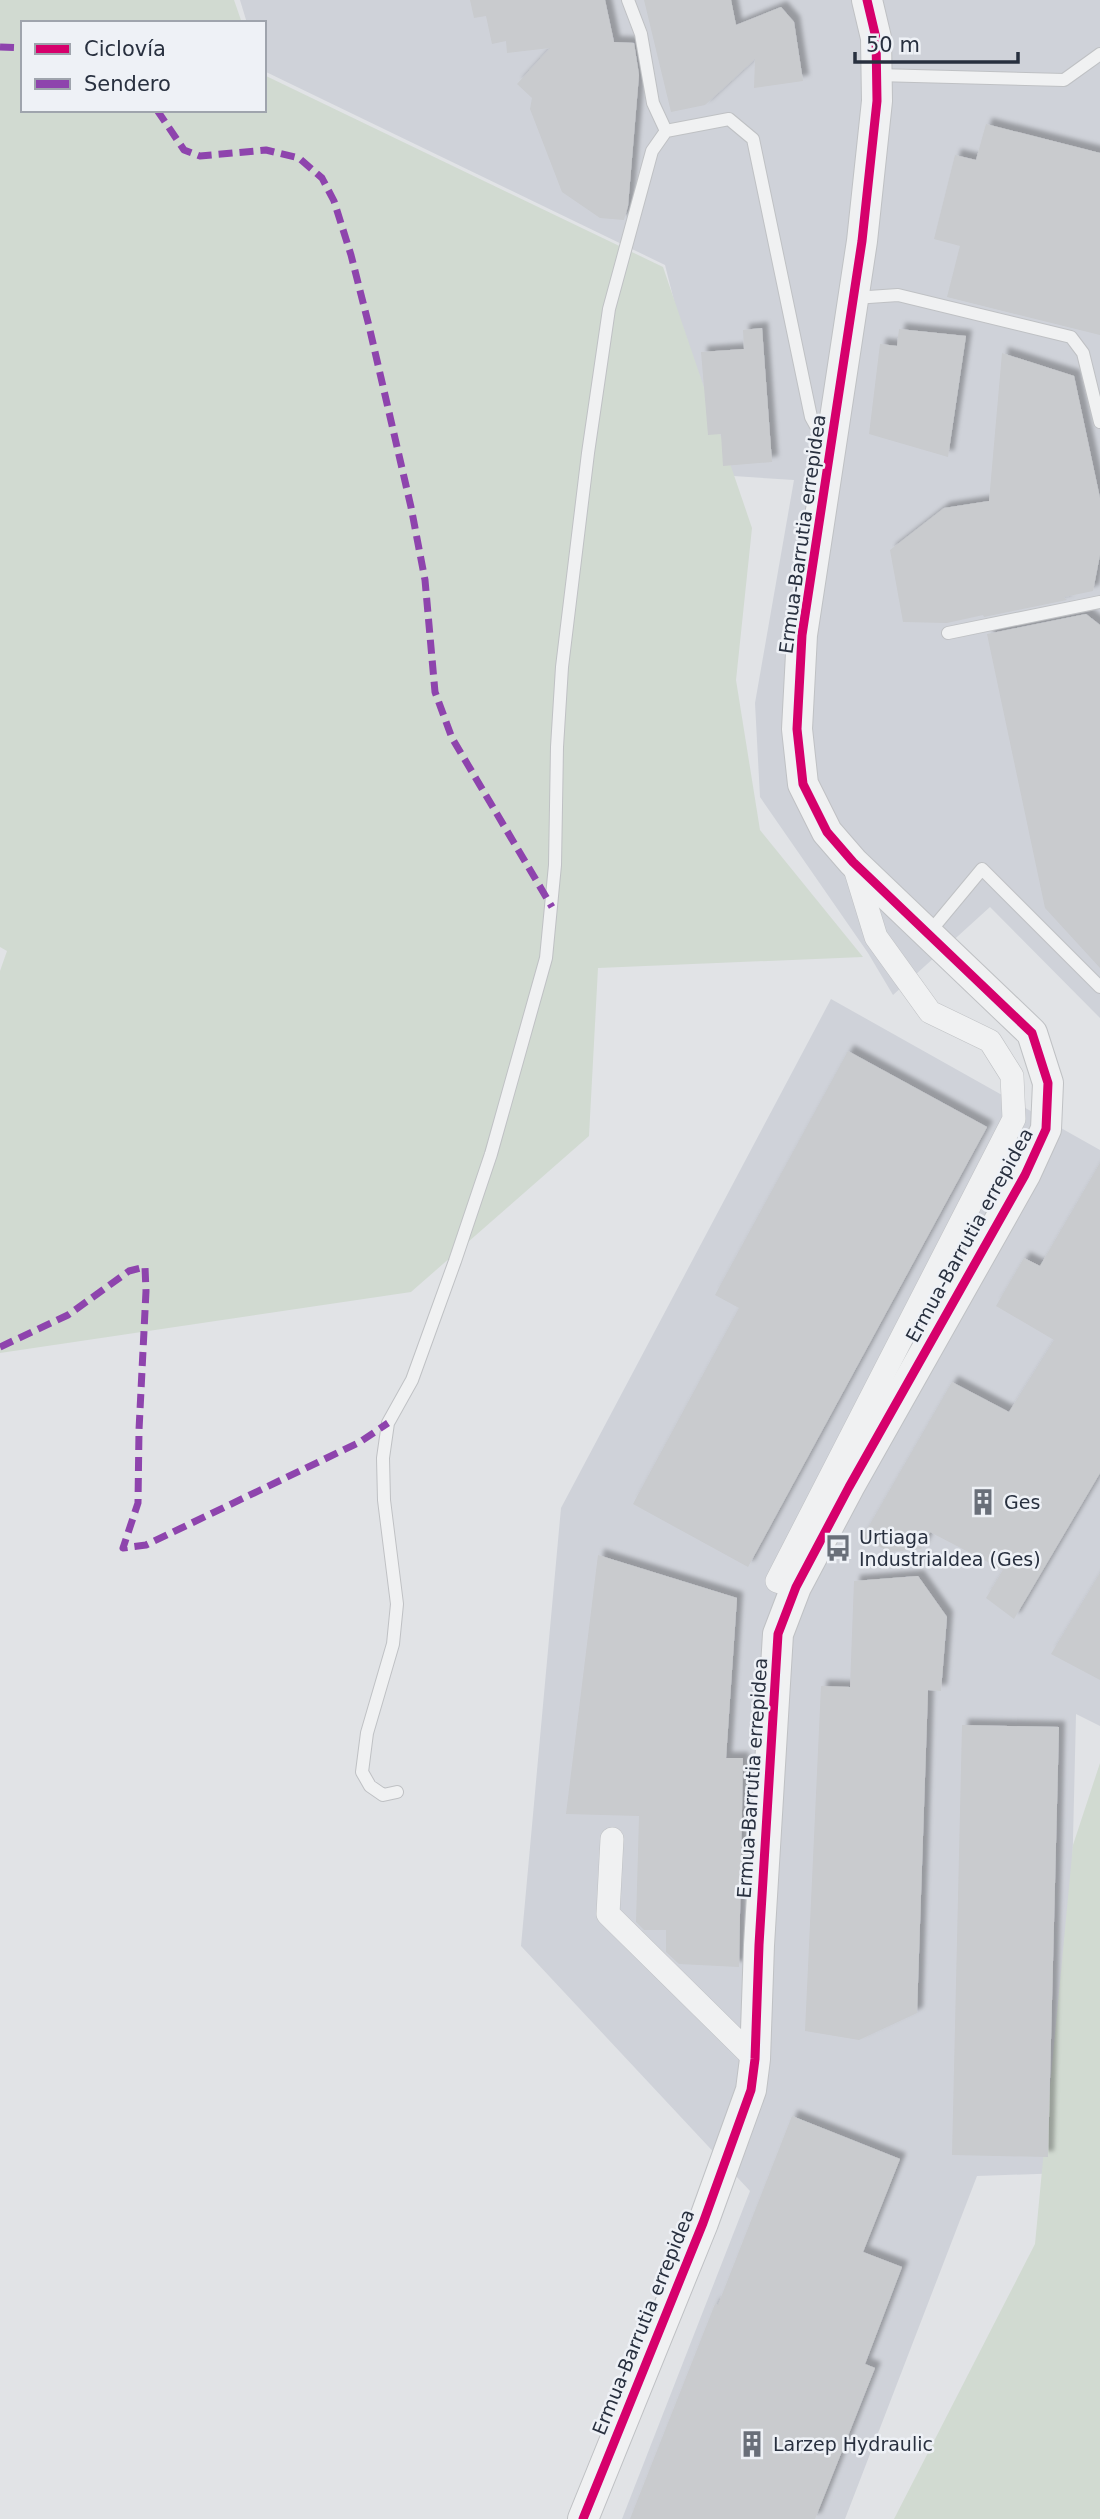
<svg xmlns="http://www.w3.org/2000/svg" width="1100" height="2519" viewBox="0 0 1100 2519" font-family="'DejaVu Sans',sans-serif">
	<defs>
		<filter id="shadow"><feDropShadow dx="6" dy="-6" stdDeviation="2" flood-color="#0004"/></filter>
	</defs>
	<rect width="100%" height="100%" fill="#e1e3e6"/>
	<g fill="#cfd2d9">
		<path d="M240,0H1100V1018L990,907L893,995L868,953L760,797L755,703L794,480L718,475L665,265L264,71V23H247Z"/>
		<path d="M831,999L1100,1150V1726L1076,1714L1065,2173L977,2176L845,2519H622L750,2191L521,1946L561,1508Z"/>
	</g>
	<g fill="#d1dad1">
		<path d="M0,0H234L242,23H23V110H264V75L663,267L752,528L736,680L760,830L863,957L598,968L589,1136L411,1292L0,1353V971L7,951L0,947Z"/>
		<path d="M1100,1763V2519H894L1035,2244L1073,1845Z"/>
	</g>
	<g fill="#c9cbce" filter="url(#shadow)">
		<path d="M470,0H605L614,42L634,43L639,75L628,206L624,220L600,218L562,192L530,109L532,98L517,84L550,48L507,53L506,41L492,44L486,16L474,18Z"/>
		<path d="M644,0H731L736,25L781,7L794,22L803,81L754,88L755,59L705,105L671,112Z"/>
		<path d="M986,124L1100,153V335L947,297L960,246L934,239L955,155L976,160Z"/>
		<path d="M762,328L772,462L723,466L721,434L708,435L701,352L744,349L743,330Z"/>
		<path d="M899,329L966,336L948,457L869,434L880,344L897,346Z"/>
		<path d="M1002,353L1074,376L1100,498V555L1093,591L1064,597L1067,600L984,617L983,615L947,623L903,622L890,550L944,508L989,501Z"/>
		<path d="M1086,614L1100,625V968L1045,908L987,634Z"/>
		<path d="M848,1051L987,1127L748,1567L633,1504L739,1308L715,1295Z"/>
		<path d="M1100,1163V1473L1014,1619L986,1598L1003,1570L930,1532L921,1549L890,1552L862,1538L952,1382L1009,1412L1054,1340L996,1306L1024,1258L1040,1266Z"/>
		<path d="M598,1555L737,1598L726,1758H743L739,1967L679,1964L666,1952V1930H644L636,1922L639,1816L566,1814Z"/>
		<path d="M1100,1573V1680L1051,1654Z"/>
		<path d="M918,1576L947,1617L941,1691L928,1690L917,2013L859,2040L805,2031L821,1686L850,1687L854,1581Z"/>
		<path d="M962,1725L1059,1727L1048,2157L952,2155Z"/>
		<path d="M792,2116L900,2159L863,2252L902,2267L865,2364L875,2368L815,2519H630L715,2304L718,2305Z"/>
	</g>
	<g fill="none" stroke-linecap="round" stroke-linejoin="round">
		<defs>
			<g id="service">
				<path d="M628,0L641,34L653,103L666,131"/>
				<path d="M877,75L1064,80L1100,54"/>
				<path d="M854,298L898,295L1071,337L1083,353L1100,422"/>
				<path d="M948,633L1100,602"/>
				<path d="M928,934L982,869L1100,987"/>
				<path d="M397,1792L383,1795L370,1786L362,1772L367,1733L393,1644L397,1604L384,1500L383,1458L388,1423L412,1380L455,1261L491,1154L546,958L555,865L557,747L562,667L588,453L609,309L652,151L666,131L729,119L753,139L811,417L826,444"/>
			</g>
			<g id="minor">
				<path d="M796,1587L777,1581L1014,1119L1012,1076L990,1041L930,1012L876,937L853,862"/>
				<path d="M612,1839L608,1914L755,2059"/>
			</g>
			<path id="tertiary" d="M583,2519L703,2223L751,2090L755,2059L759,1945L778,1634L796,1587L849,1487L1025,1175L1046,1129L1048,1083L1032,1033L853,862L827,832L803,784L797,729L802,635L862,241L877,101L876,38L867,0"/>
		</defs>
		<use href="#service" stroke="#bfc1c4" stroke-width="14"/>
		<use href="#minor" stroke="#bfc1c4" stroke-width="24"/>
		<use href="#tertiary" stroke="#bfc1c4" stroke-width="32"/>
		<use href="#service" stroke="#f0f1f2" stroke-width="12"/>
		<use href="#minor" stroke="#f0f1f2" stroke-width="23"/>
		<use href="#tertiary" stroke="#f0f1f2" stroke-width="30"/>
		<g stroke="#8e44ad" stroke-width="7" stroke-dasharray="14 7" stroke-linecap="butt">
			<path d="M0,47L23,48"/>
			<path d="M157,110L184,150L200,156L266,150L299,158L322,178L334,201L351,255L369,326L411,507L425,580L435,692L452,738L552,907"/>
			<path d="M0,1347L68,1315L129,1271L145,1267L146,1291L139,1430L138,1503L123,1548L146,1545L360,1442L388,1423"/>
		</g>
		<defs>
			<path id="cycleway" d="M583,2519L703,2223L751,2090L755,2059L759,1945L778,1634L796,1587L849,1487L1025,1175L1046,1129L1048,1083L1032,1033L853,862L827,832L803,784L797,729L802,635L862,241L877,101L876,38L867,0"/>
		</defs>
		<use href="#cycleway" stroke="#eef1f6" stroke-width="13"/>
		<use href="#cycleway" stroke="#d6006c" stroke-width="9"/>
	</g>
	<defs>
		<symbol id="building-bare" viewBox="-9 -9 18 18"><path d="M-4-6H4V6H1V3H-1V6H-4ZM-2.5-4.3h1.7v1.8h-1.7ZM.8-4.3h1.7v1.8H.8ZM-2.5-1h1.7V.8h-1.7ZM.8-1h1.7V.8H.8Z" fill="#696f79" stroke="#eef1f6" stroke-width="2.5" paint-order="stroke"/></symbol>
		<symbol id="bus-bare" viewBox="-9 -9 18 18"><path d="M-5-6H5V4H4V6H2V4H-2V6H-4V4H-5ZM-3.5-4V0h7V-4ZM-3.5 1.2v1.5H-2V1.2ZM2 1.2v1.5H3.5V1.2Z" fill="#696f79" stroke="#eef1f6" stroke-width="2.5" paint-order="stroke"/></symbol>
	</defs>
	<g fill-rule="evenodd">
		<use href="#building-bare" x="964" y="1483" width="38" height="38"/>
		<use href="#bus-bare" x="819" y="1529" width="38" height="38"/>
		<use href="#building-bare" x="733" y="2425" width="38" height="38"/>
	</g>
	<g text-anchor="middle" stroke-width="5" stroke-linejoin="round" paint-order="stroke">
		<g font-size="19" fill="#28303f" stroke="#eef1f6">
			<text transform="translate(802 534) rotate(-82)" y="7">Ermua-Barrutia errepidea</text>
			<text transform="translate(969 1235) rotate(-61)" y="7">Ermua-Barrutia errepidea</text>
			<text transform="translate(752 1778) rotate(-86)" y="7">Ermua-Barrutia errepidea</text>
			<text transform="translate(643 2322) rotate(-68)" y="7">Ermua-Barrutia errepidea</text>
		</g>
		<g font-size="19" fill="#28303f" stroke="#eef1f6" text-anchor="start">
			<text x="1004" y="1509">Ges</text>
			<text x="859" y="1544">Urtiaga<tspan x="859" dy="22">Industrialdea (Ges)</tspan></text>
			<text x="773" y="2451">Larzep Hydraulic</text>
		</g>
	</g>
	<rect x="21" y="21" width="245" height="91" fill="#eef1f6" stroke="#9fa4ad" stroke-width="2"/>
	<rect x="35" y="44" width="35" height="10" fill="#d6006c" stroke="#9fa4ad" stroke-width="2"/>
	<text x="84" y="56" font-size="21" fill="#28303f">Ciclovía</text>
	<rect x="35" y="79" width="35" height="10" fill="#8e44ad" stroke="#9fa4ad" stroke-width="2"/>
	<text x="84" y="91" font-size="21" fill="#28303f">Sendero</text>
	<path d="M855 52v10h163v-10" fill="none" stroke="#28303f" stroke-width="3.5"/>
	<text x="866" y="52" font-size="21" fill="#28303f" stroke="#eef1f6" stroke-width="5" paint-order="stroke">50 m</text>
</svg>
